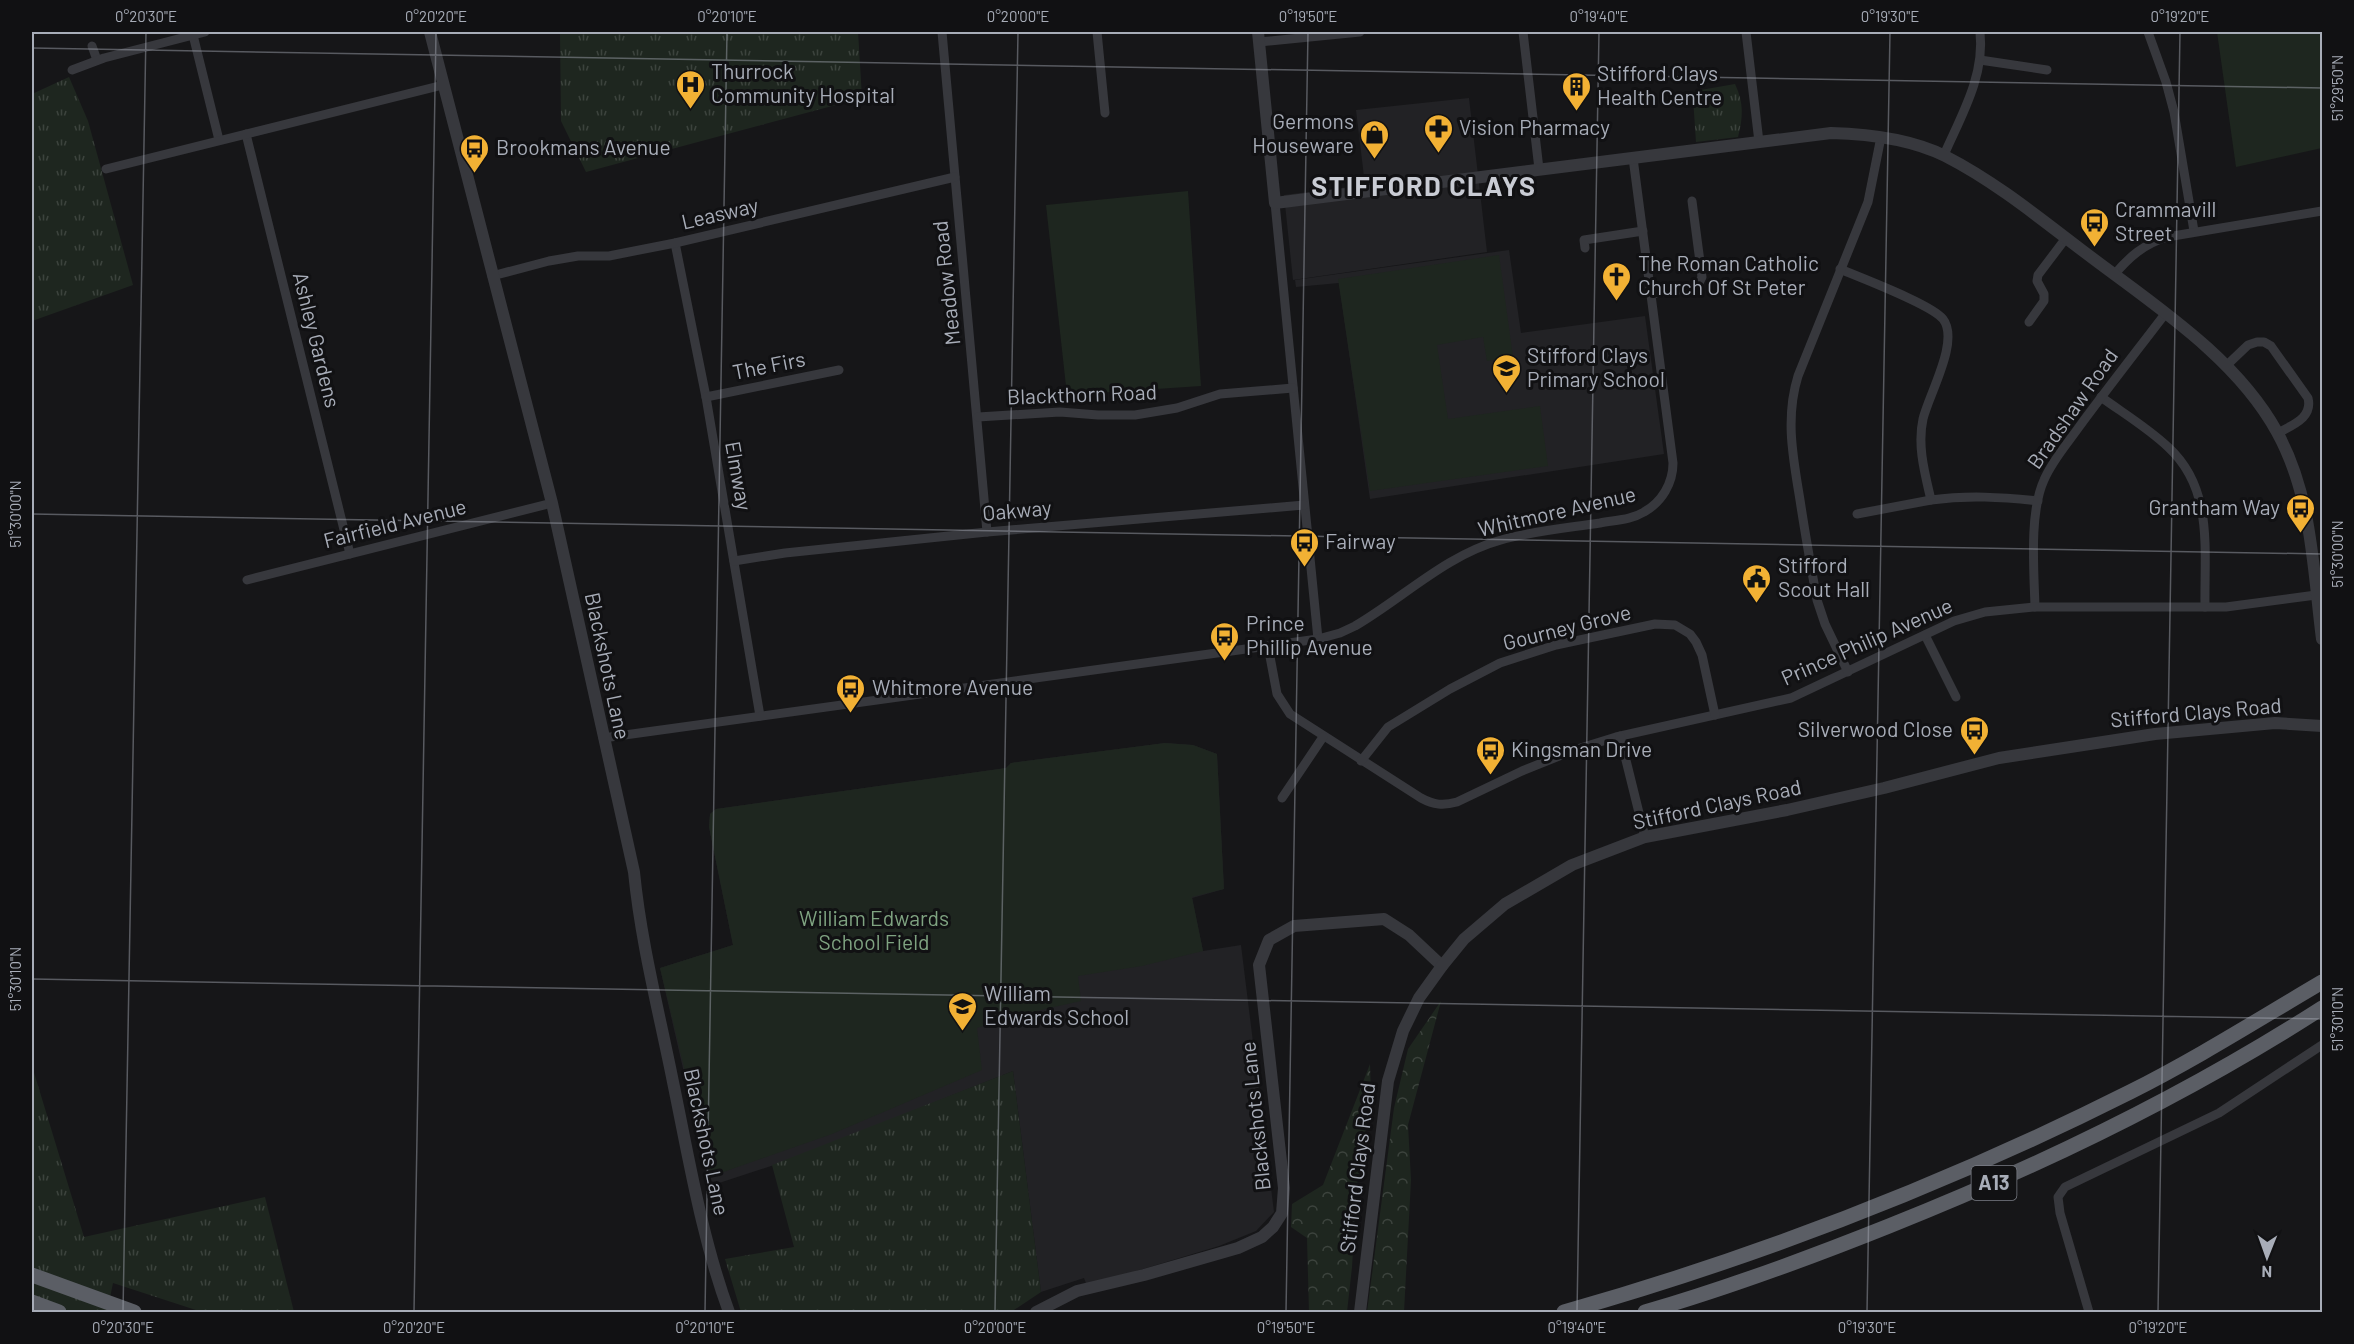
<svg xmlns="http://www.w3.org/2000/svg" width="2354" height="1344" viewBox="0 0 2354 1344" font-family="Barlow,sans-serif">
	<defs>
		<pattern id="grass-tufts" width="24" height="20" patternUnits="userSpaceOnUse" patternTransform="scale(1.5)"><rect width="24" height="20" fill="#1e261f"/><path d="M3 7l-1-3M5 7V3M7 7l1-3M15 17l-1-3M17 17v-4M19 17l1-3" fill="none" stroke="#3c433d"/></pattern>
		<pattern id="forest-crowns" width="20" height="18" patternUnits="userSpaceOnUse" patternTransform="scale(1.5)"><rect width="20" height="18" fill="#1e261f"/><path d="M2 6a3 3 0 1 1 6 0M12 15a3 3 0 1 1 6 0" fill="none" stroke="#3c433d"/></pattern>
	</defs>
	<rect width="100%" height="100%" fill="#161618"/>
	<g fill="#222225">
		<path d="M1469,98L1487,252L1293,280L1284,195L1365,185L1356,110Z"/>
		<path d="M1509,250L1521,333L1645,316L1664,454L1370,499L1339,283L1296,287L1295,280Z"/>
		<path d="M1165,743L1193,745L1217,754L1224,889L1192,898L1203,951L1241,945L1274,1212L1256,1231L1219,1246L1087,1286L1084,1278L1041,1292L1013,1071L789,1160L710,1186L660,968L733,945L709,827L710,814L716,809L1006,768L1011,763Z"/>
	</g>
	<g fill="url(#grass-tufts)">
		<path d="M560,32H858L862,98L586,172L561,121Z"/>
		<path d="M69,77L88,121L133,285L32,321V94Z"/>
		<path d="M1735,84C1744,103 1743,117 1738,137L1696,142L1693,97L1695,91Z"/>
		<path d="M32,1066L84,1237L265,1197L294,1312H202L113,1283L107,1312H32Z"/>
		<path d="M1013,1071L1041,1292L1011,1312H741L725,1259L794,1247L772,1165Z"/>
	</g>
	<g fill="url(#forest-crowns)">
		<path d="M1441,1001L1408,1125L1411,1180L1404,1312H1367L1394,1108L1408,1049Z"/>
		<path d="M1370,1064L1371,1096L1357,1185L1352,1267L1347,1312H1309L1307,1238L1291,1227L1292,1204L1323,1185Z"/>
	</g>
	<g fill="#1e261f">
		<path d="M2217,32H2322V148L2236,167Z"/>
		<path d="M1188,191L1201,386L1067,395L1046,205Z"/>
		<path d="M1499,255L1513,357L1487,361L1483,337L1437,345L1448,419L1540,406L1548,466L1370,491L1338,279Z"/>
		<path d="M1165,743L1193,745L1217,754L1224,889L1192,897L1203,951L1142,966L1078,976L1081,1001L1023,1014L977,1028L982,1070L832,1134L712,1176L707,1163L660,968L733,945L709,827L710,814L716,809L1006,768L1011,763Z"/>
	</g>
	<g fill="none" stroke-linecap="round" stroke-linejoin="round">
		<g stroke="#37383d" stroke-width="9">
			<path d="M942,32L987,532"/>
			<path d="M1097,32L1105,113"/>
			<path d="M1523,32L1539,169"/>
			<path d="M1746,32L1759,142"/>
			<path d="M2148,32L2166,82L2174,112L2194,231"/>
			<path d="M193,35L219,140"/>
			<path d="M1259,42L1360,32"/>
			<path d="M92,46L97,60"/>
			<path d="M1980,60L2047,70"/>
			<path d="M72,70L104,58L205,32"/>
			<path d="M246,134L350,554"/>
			<path d="M1944,155C1961,116 1985,76 1980,32"/>
			<path d="M106,169L443,85"/>
			<path d="M1275,203L1318,639"/>
			<path d="M675,243L706,397L760,716"/>
			<path d="M1585,248L1584,240L1643,231"/>
			<path d="M1840,269C1861,278 1931,304 1943,319C1960,341 1929,394 1923,419C1917,446 1925,474 1931,500C1968,495 2001,497 2038,501"/>
			<path d="M2114,275C2129,257 2144,244 2167,237L2322,211"/>
			<path d="M492,276L549,261L578,256H609L675,243L955,177"/>
			<path d="M1652,294L1697,287L1702,277L1692,201"/>
			<path d="M2029,322L2044,301V294L2037,281L2038,275L2066,238"/>
			<path d="M2227,365L2248,345L2257,342H2264L2271,346L2308,398C2313,418 2292,425 2278,433"/>
			<path d="M706,397L839,370"/>
			<path d="M2101,397C2123,413 2148,428 2168,447C2214,489 2204,550 2205,607"/>
			<path d="M978,417L1060,412L1098,415H1135L1177,408L1220,394L1293,388"/>
			<path d="M1857,514L1931,500"/>
			<path d="M734,561L785,553L987,532L1304,505"/>
			<path d="M247,580L552,503"/>
			<path d="M2035,607C2034,571 2029,513 2044,480C2052,461 2067,444 2079,427C2107,389 2136,352 2165,314"/>
			<path d="M1925,635L1956,697"/>
			<path d="M1268,646L1277,694L1290,714L1421,798C1434,805 1443,806 1457,802L1522,771L1574,750L1616,737L1791,698L1954,621L1985,612L2035,607H2226L2316,595"/>
			<path d="M1848,672L1825,624L1817,600C1811,567 1805,533 1800,500C1793,457 1785,418 1798,376L1868,202L1881,137"/>
			<path d="M1620,736L1645,837"/>
			<path d="M603,738L1318,639L1340,633L1355,626C1403,598 1446,555 1501,540C1533,531 1567,528 1600,523C1615,520 1631,520 1644,512C1662,502 1673,483 1673,463L1633,158"/>
			<path d="M1361,761L1388,727L1450,689L1500,663L1556,645L1655,624L1675,625L1690,634L1696,642L1702,655L1715,715"/>
			<path d="M1282,798L1323,737"/>
			<path d="M2089,1312L2060,1213L2058,1197L2065,1187L2219,1113L2322,1045"/>
		</g>
		<g stroke="#37383d" stroke-width="12">
			<path d="M430,32L552,503L634,872C641,943 659,1012 673,1082C689,1159 702,1239 729,1312"/>
			<path d="M1258,32L1275,203L1831,133C1869,134 1911,139 1945,156C1996,182 2042,220 2087,254C2154,305 2236,357 2277,432C2312,495 2313,569 2322,639"/>
			<path d="M1036,1312L1077,1291L1144,1275L1238,1248L1262,1237L1273,1227L1282,1213L1284,1188L1259,965L1269,940L1294,926L1384,919L1409,935L1442,966"/>
			<path d="M1360,1312L1388,1081L1403,1031L1419,998L1442,966L1464,939L1505,904L1572,865L1645,837L1787,810L1884,788L1999,758L2155,734L2275,723L2322,726"/>
		</g>
		<g stroke="#5b5e65" stroke-width="15">
			<path d="M32,1275L134,1312"/>
			<path d="M32,1302L59,1312"/>
			<path d="M1564,1312C1758,1257 1949,1183 2130,1092C2196,1059 2259,1019 2322,982"/>
			<path d="M1645,1312C1728,1288 1809,1258 1889,1226C2040,1166 2185,1096 2322,1008"/>
		</g>
	</g>
	<path fill="none" stroke="#a8adb8" stroke-width="1.5" stroke-opacity="0.45" d="M32,48L2322,88M32,514L2322,554M32,979L2322,1019M123,1312L146,32M414,1312L436,32M705,1312L727,32M995,1312L1018,32M1286,1312L1308,32M1577,1312L1599,32M1867,1312L1890,32M2158,1312L2180,32"/>
	<defs>
		<symbol id="hospital-pin" viewBox="-11 -11 22 30"><path d="M0 17L-7.5 6A9.5 9.5 0 1 1 7.5 6Z" fill="#f2b134" stroke="#111113"/><path d="M-5-5h3v3.5h4V-5h3V5h-3V1.5h-4V5h-3Z" fill="#111"/></symbol>
		<symbol id="building-pin" viewBox="-11 -11 22 30"><path d="M0 17L-7.5 6A9.5 9.5 0 1 1 7.5 6Z" fill="#f2b134" stroke="#111113"/><path d="M-4-6H4V6H1V3H-1V6H-4ZM-2.5-4.3h1.7v1.8h-1.7ZM.8-4.3h1.7v1.8H.8ZM-2.5-1h1.7V.8h-1.7ZM.8-1h1.7V.8H.8Z" fill="#111"/></symbol>
		<symbol id="pharmacy-pin" viewBox="-11 -11 22 30"><path d="M0 17L-7.5 6A9.5 9.5 0 1 1 7.5 6Z" fill="#f2b134" stroke="#111113"/><path d="M-2-6h4v4h4v4h-4v4h-4v-4h-4v-4h4Z" fill="#111"/></symbol>
		<symbol id="shop-pin" viewBox="-11 -11 22 30"><path d="M0 17L-7.5 6A9.5 9.5 0 1 1 7.5 6Z" fill="#f2b134" stroke="#111113"/><path d="M-5-2.5h2.3a2.7 3.5 0 0 1 5.4 0H5L5.5 6h-11ZM-1.5-2.5h3a1.5 2.3 0 0 0-3 0Z" fill="#111"/></symbol>
		<symbol id="bus-pin" viewBox="-11 -11 22 30"><path d="M0 17L-7.5 6A9.5 9.5 0 1 1 7.5 6Z" fill="#f2b134" stroke="#111113"/><path d="M-5-6H5V4H4V6H2V4H-2V6H-4V4H-5ZM-3.5-4V0h7V-4ZM-3.5 1.2v1.5H-2V1.2ZM2 1.2v1.5H3.5V1.2Z" fill="#111"/></symbol>
		<symbol id="church-pin" viewBox="-11 -11 22 30"><path d="M0 17L-7.5 6A9.5 9.5 0 1 1 7.5 6Z" fill="#f2b134" stroke="#111113"/><path d="M-1.2-6h2.4v3.5h3.3v2.4h-3.3V6h-2.4V-.1h-3.3v-2.4h3.3Z" fill="#111"/></symbol>
		<symbol id="school-pin" viewBox="-11 -11 22 30"><path d="M0 17L-7.5 6A9.5 9.5 0 1 1 7.5 6Z" fill="#f2b134" stroke="#111113"/><path d="M0-5L7-2L0 1L-7-2ZM-4 1L0 2.5L4 1V4Q0 6-4 4Z" fill="#111"/></symbol>
		<symbol id="civic-pin" viewBox="-11 -11 22 30"><path d="M0 17L-7.5 6A9.5 9.5 0 1 1 7.5 6Z" fill="#f2b134" stroke="#111113"/><path d="M-.6-6.5H3V-4.5H.6V-3L4-1V1h2V6H-6V1h2V-1L-.6-3ZM-1.2 2.5V6h2.4V2.5Z" fill="#111"/></symbol>
	</defs>
	<g fill-rule="evenodd">
		<use href="#hospital-pin" x="674" y="68" width="33" height="45"/>
		<use href="#building-pin" x="1560" y="70" width="33" height="45"/>
		<use href="#pharmacy-pin" x="1422" y="112" width="33" height="45"/>
		<use href="#shop-pin" x="1358" y="118" width="33" height="45"/>
		<use href="#bus-pin" x="458" y="132" width="33" height="45"/>
		<use href="#bus-pin" x="2078" y="206" width="33" height="45"/>
		<use href="#church-pin" x="1600" y="260" width="33" height="45"/>
		<use href="#school-pin" x="1490" y="352" width="33" height="45"/>
		<use href="#bus-pin" x="2284" y="492" width="33" height="45"/>
		<use href="#bus-pin" x="1288" y="526" width="33" height="45"/>
		<use href="#civic-pin" x="1740" y="562" width="33" height="45"/>
		<use href="#bus-pin" x="1208" y="620" width="33" height="45"/>
		<use href="#bus-pin" x="834" y="672" width="33" height="45"/>
		<use href="#bus-pin" x="1958" y="714" width="33" height="45"/>
		<use href="#bus-pin" x="1474" y="734" width="33" height="45"/>
		<use href="#school-pin" x="946" y="990" width="33" height="45"/>
	</g>
	<g text-anchor="middle" stroke-width="6" stroke-linejoin="round" paint-order="stroke">
		<rect fill="#111113" stroke="#7b7e86" stroke-width="1.5" x="1971.5" y="1166" width="45" height="34" rx="4.5"/>
		<g font-size="20" font-weight="bold" fill="#a8adb8">
			<text x="1994" y="1190">A13</text>
		</g>
		<g font-size="21" fill="#a8adb8" stroke="#111113" text-anchor="start">
			<text x="711" y="79">Thurrock<tspan x="711" dy="24">Community Hospital</tspan></text>
			<text x="1597" y="81">Stifford Clays<tspan x="1597" dy="24">Health Centre</tspan></text>
			<text x="1354" y="129" text-anchor="end">Germons<tspan x="1354" dy="24">Houseware</tspan></text>
			<text x="1459" y="135">Vision Pharmacy</text>
			<text x="496" y="155">Brookmans Avenue</text>
			<text x="2115" y="217">Crammavill<tspan x="2115" dy="24">Street</tspan></text>
			<text x="1638" y="271">The Roman Catholic<tspan x="1638" dy="24">Church Of St Peter</tspan></text>
			<text x="1527" y="363">Stifford Clays<tspan x="1527" dy="24">Primary School</tspan></text>
			<text x="2280" y="515" text-anchor="end">Grantham Way</text>
			<text x="1325" y="549">Fairway</text>
			<text x="1778" y="573">Stifford<tspan x="1778" dy="24">Scout Hall</tspan></text>
			<text x="1246" y="631">Prince<tspan x="1246" dy="24">Phillip Avenue</tspan></text>
			<text x="872" y="695">Whitmore Avenue</text>
			<text x="1953" y="737" text-anchor="end">Silverwood Close</text>
			<text x="1511" y="757">Kingsman Drive</text>
			<text x="984" y="1001">William<tspan x="984" dy="24">Edwards School</tspan></text>
		</g>
		<g font-size="21" fill="#a8adb8" stroke="#111113">
			<text transform="translate(720 214) rotate(-13)" y="7">Leasway</text>
			<text transform="translate(947 283) rotate(-96)" y="7">Meadow Road</text>
			<text transform="translate(316 340) rotate(76)" y="7">Ashley Gardens</text>
			<text transform="translate(769 366) rotate(-11)" y="7">The Firs</text>
			<text transform="translate(1082 395) rotate(-2)" y="7">Blackthorn Road</text>
			<text transform="translate(2073 409) rotate(-55)" y="7">Bradshaw Road</text>
			<text transform="translate(738 476) rotate(80)" y="7">Elmway</text>
			<text transform="translate(1017 511) rotate(-5)" y="7">Oakway</text>
			<text transform="translate(1557 512) rotate(-13)" y="7">Whitmore Avenue</text>
			<text transform="translate(395 524) rotate(-14)" y="7">Fairfield Avenue</text>
			<text transform="translate(1567 628) rotate(-14)" y="7">Gourney Grove</text>
			<text transform="translate(1867 642) rotate(-24)" y="7">Prince Philip Avenue</text>
			<text transform="translate(607 666) rotate(78)" y="7">Blackshots Lane</text>
			<text transform="translate(2196 713) rotate(-5)" y="7">Stifford Clays Road</text>
			<text transform="translate(1717 805) rotate(-12)" y="7">Stifford Clays Road</text>
			<text transform="translate(1256 1116) rotate(-96)" y="7">Blackshots Lane</text>
			<text transform="translate(706 1142) rotate(78)" y="7">Blackshots Lane</text>
			<text transform="translate(1358 1168) rotate(-83)" y="7">Stifford Clays Road</text>
		</g>
		<g font-size="21" fill="#7fa381" stroke="#111113">
			<text x="874" y="926">William Edwards<tspan x="874" dy="24">School Field</tspan></text>
		</g>
		<g font-size="27" font-weight="bold" letter-spacing="1.5" fill="#c9ccd4" stroke="#111113">
			<text x="1424" y="196">STIFFORD CLAYS</text>
		</g>
	</g>
	<rect width="2354" height="1344" fill="none" stroke="#111113" stroke-width="66"/>
	<g transform="translate(2267 1257) rotate(181)" stroke="#111113" stroke-width="4.5" paint-order="stroke">
	<path d="M0-4.5L10 22L0 15L-10 22Z" fill="#a8adb8"/>
	<text y="-9" font-size="16" font-weight="bold" text-anchor="middle" fill="#a8adb8">N</text>
	</g>
	<rect x="33" y="33" width="2288" height="1278" fill="none" stroke="#a8adb8" stroke-width="2"/>
	<g font-size="15" text-anchor="middle" fill="#a8adb8">
		<text x="146" y="22">0°20'30"E</text>
		<text x="436" y="22">0°20'20"E</text>
		<text x="727" y="22">0°20'10"E</text>
		<text x="1018" y="22">0°20'00"E</text>
		<text x="1308" y="22">0°19'50"E</text>
		<text x="1599" y="22">0°19'40"E</text>
		<text x="1890" y="22">0°19'30"E</text>
		<text x="2180" y="22">0°19'20"E</text>
		<text transform="translate(2338 88) rotate(-90)" y="5">51°29'50"N</text>
		<text transform="translate(16 514) rotate(-90)" y="5">51°30'00"N</text>
		<text transform="translate(2338 554) rotate(-90)" y="5">51°30'00"N</text>
		<text transform="translate(16 979) rotate(-90)" y="5">51°30'10"N</text>
		<text transform="translate(2338 1019) rotate(-90)" y="5">51°30'10"N</text>
		<text x="123" y="1333">0°20'30"E</text>
		<text x="414" y="1333">0°20'20"E</text>
		<text x="705" y="1333">0°20'10"E</text>
		<text x="995" y="1333">0°20'00"E</text>
		<text x="1286" y="1333">0°19'50"E</text>
		<text x="1577" y="1333">0°19'40"E</text>
		<text x="1867" y="1333">0°19'30"E</text>
		<text x="2158" y="1333">0°19'20"E</text>
	</g>
</svg>
